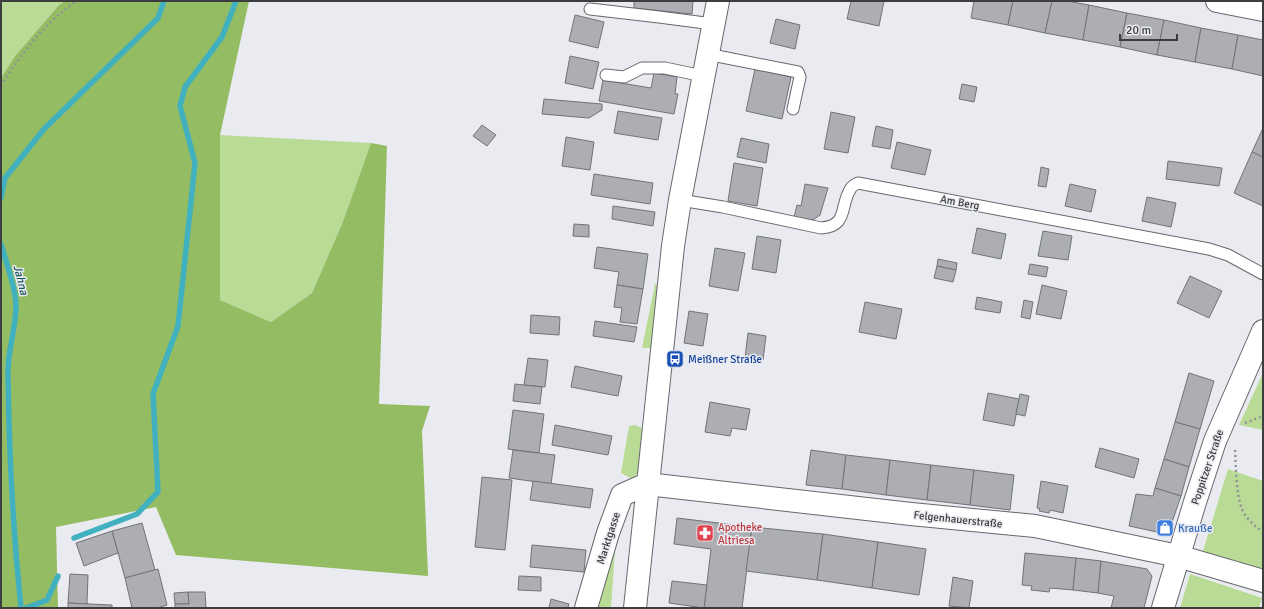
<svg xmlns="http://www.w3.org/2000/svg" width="1264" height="609" viewBox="0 0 1264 609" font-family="Signika,sans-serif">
	<rect width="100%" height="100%" fill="#e9ebf0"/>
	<g fill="#badb96">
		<path d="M1,1H65L59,5L15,56L1,78Z"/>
		<path d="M220,135L371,143L342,224L312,293L271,322L220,300Z"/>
		<path d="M655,284L660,285L651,348H642Z"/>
		<path d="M1263,373V430L1239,425Z"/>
		<path d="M635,425L644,429L641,470L632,479L621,473L629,426Z"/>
		<path d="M1228,469L1263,481V573L1203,551Z"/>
		<path d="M615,548L611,608H597Z"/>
		<path d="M1190,574L1262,598L1259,608H1180Z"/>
	</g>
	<path fill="#94bc63" d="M65,1H249L220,135V300L271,322L312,293L342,224L371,143L387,146L379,404L430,406L422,431L428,576L176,555L156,507L56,527L58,608H1V78L15,56L59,5Z"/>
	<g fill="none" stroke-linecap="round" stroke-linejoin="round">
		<g stroke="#41b1bf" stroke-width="5.5">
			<path d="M1,198L5,178L44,129L158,18L164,1"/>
			<path d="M1,244C6,262 16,288 16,306C16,329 7,352 8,375C9,453 13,531 21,608"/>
			<path d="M74,538L137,514L158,492L153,394L178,326L195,163L180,106L185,87L222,37L236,1"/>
			<path d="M26,608L47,600L58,576"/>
		</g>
	</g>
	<g fill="#acaeb3" stroke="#717377">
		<path d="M634,1H693L692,14L634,8Z"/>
		<path d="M851,1H884L879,26L847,19Z"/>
		<path d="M974,1H1013L1008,25L971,18Z"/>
		<path d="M1013,1H1052L1045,33L1008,25Z"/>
		<path d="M1052,1H1067L1089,5L1083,40L1045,33Z"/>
		<path d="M1089,5L1127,13L1120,47L1083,40Z"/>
		<path d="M1127,13L1164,20L1157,55L1120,47Z"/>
		<path d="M575,15L604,22L598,48L569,41Z"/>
		<path d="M776,19L800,25L795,49L770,43Z"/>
		<path d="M1164,20L1201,28L1195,62L1157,55Z"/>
		<path d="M1201,28L1238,35L1232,69L1195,62Z"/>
		<path d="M1238,35L1263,40V76L1232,69Z"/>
		<path d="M570,56L599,62L593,89L565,83Z"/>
		<path d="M755,69L791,77L782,119L746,111Z"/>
		<path d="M654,73L677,77L675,94H678L674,114L599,101L603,80L651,88Z"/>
		<path d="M962,84L977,87L974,102L959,99Z"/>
		<path d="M544,99L602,104V110L589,118L542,114Z"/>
		<path d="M618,111L662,118L658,140L614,133Z"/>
		<path d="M831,112L855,117L848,153L824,149Z"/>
		<path d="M482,125L496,135L487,146L473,136Z"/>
		<path d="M876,126L893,130L890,149L872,146Z"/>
		<path d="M1263,128V157L1252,152Z"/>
		<path d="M566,137L594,142L590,170L562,166Z"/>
		<path d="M741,138L769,144L766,163L737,157Z"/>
		<path d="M897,142L931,150L925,175L891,168Z"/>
		<path d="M1252,152L1263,157V206L1234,193Z"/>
		<path d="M1168,161L1222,168L1219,186L1166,179Z"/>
		<path d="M734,163L763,168L757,206L728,201Z"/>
		<path d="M1041,167L1049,169L1046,187L1038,186Z"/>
		<path d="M594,174L653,183L650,204L591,195Z"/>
		<path d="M805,184L828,188L820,215L813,220L794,217L797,205L801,206Z"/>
		<path d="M1070,184L1096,190L1091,212L1065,206Z"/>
		<path d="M1147,197L1176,203L1171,227L1142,221Z"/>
		<path d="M613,206L655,212L653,226L612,219Z"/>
		<path d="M574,224L589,225V237L573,236Z"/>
		<path d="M977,228L1006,234L1001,259L972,253Z"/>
		<path d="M1043,231L1072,236L1068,260L1038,256Z"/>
		<path d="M757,236L781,240L776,273L752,269Z"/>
		<path d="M597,247L648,254L643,289L617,285L619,272L594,268Z"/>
		<path d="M715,248L745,253L738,291L709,286Z"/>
		<path d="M938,259L957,263L956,270L937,266Z"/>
		<path d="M1030,264L1048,267L1046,277L1028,274Z"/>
		<path d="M937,266L956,270L953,282L934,278Z"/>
		<path d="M1190,276L1222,291L1209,318L1177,303Z"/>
		<path d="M617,285L643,289L637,324L620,322L622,308L614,307Z"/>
		<path d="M1042,285L1067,291L1061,319L1036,314Z"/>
		<path d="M977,297L1002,302L1000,313L975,309Z"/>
		<path d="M1024,300L1033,302L1030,319L1021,317Z"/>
		<path d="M865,302L902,309L896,339L859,332Z"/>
		<path d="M689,311L708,314L703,346L684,343Z"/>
		<path d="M531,315L560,317L559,335L530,333Z"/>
		<path d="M595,321L637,327L634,342L593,336Z"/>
		<path d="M748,333L766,336L763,360L745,358Z"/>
		<path d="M528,358L548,360L545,387L524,385Z"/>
		<path d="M575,366L622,376L618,396L571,387Z"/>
		<path d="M1189,373L1214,381L1200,429L1175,422Z"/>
		<path d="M515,384L542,387L540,404L513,401Z"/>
		<path d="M988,393L1019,399L1014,426L983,420Z"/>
		<path d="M1020,394L1029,396L1025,416L1016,414Z"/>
		<path d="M710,402L750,409L746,430L732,428L730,436L705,432Z"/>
		<path d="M513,410L544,414L539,453L508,449Z"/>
		<path d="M1175,422L1200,429L1189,467L1164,459Z"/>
		<path d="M555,425L612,436L608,455L552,445Z"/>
		<path d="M1100,448L1139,459L1134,478L1095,467Z"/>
		<path d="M513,450L555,455L551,484L509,478Z"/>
		<path d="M811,450L846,455L842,489L806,485Z"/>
		<path d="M846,455L890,460L886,495L842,489Z"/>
		<path d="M1164,459L1189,467L1181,496L1155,488Z"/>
		<path d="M890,460L931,465L927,500L886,495Z"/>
		<path d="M931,465L974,470L970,505L927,500Z"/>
		<path d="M974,470L1014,475L1010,510L970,505Z"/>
		<path d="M482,477L512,480L505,550L475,547Z"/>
		<path d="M533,481L593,489L590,508L530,500Z"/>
		<path d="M1041,481L1068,486L1063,513L1050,510L1049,513L1039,511L1040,509L1037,508Z"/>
		<path d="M1155,488L1181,496L1171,525L1157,532L1129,526L1136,494L1153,496Z"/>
		<path d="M677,518L752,527L742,608H704L711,549L674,544Z"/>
		<path d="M142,523L155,570L125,578L112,531Z"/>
		<path d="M752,527L823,534L817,580L746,571Z"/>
		<path d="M112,531L118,553L84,566L76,543Z"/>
		<path d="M823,534L878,542L872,588L817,580Z"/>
		<path d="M878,542L926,549L919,595L872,588Z"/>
		<path d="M532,545L586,550L584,572L530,567Z"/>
		<path d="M1025,553L1076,558L1073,590L1050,588L1049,592L1031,590L1032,586L1022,585Z"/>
		<path d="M1076,558L1101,561L1098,593L1073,590Z"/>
		<path d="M1101,561L1147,569L1152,576L1144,608H1111L1114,596L1098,593Z"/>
		<path d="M158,569L167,605L157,608H132L125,578Z"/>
		<path d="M70,574L88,575L87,604L68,603Z"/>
		<path d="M519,576L541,577V591L518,590Z"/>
		<path d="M953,577L973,581L969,608L949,606Z"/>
		<path d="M672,581L707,585L704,608L669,603Z"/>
		<path d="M188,592L189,604H175L174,593Z"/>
		<path d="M188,592H205L206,608H175V604H189Z"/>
		<path d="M551,599L569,604L568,608H549Z"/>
		<path d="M68,603L112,605V608H68Z"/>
	</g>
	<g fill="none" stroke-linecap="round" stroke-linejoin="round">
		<defs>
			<g id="lane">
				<path d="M590,9L659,17L713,24"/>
				<path d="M707,54L798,72L800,77L793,109"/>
				<path d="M606,75L624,77L642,68H665L703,76"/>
				<path d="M680,200L723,207L821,228C849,226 839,206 851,188C852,186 856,184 858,183L1209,249L1228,255L1263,274"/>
			</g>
			<g id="street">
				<path d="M1217,1L1263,10"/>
				<path d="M586,608L608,533L622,495L647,484L911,514L1035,526L1178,556L1263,581"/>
				<path d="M1163,608L1195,502L1215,441L1263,331"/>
			</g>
			<path id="secondary" d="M635,608L673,246L680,200L718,1"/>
		</defs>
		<use href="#lane" stroke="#66686c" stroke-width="13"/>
		<use href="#street" stroke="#66686c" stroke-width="24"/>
		<use href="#secondary" stroke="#66686c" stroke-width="24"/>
		<g stroke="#919296" stroke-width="2.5" stroke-dasharray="2 3" stroke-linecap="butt">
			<path d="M1,86C21,53 45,23 76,1"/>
			<path d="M1245,423L1263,416"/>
			<path d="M1235,450C1236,467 1236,494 1242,509C1246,519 1255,526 1263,532"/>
		</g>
		<use href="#lane" stroke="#fff" stroke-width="11"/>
		<use href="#street" stroke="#fff" stroke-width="22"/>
		<use href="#secondary" stroke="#fff" stroke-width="22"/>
	</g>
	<defs>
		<symbol id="bus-square" viewBox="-11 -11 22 22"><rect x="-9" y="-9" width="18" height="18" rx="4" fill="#1a4fb4" stroke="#e9ebf0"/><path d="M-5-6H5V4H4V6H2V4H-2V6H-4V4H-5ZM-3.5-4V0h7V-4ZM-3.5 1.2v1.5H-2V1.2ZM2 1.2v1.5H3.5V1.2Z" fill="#fff"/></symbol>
		<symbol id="shop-square" viewBox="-11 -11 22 22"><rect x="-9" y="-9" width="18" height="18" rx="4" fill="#3f7fe0" stroke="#e9ebf0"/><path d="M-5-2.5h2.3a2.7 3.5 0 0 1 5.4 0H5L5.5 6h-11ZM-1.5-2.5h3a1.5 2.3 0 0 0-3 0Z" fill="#fff"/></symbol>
		<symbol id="pharmacy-square" viewBox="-11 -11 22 22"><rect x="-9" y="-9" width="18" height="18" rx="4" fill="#e0444e" stroke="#e9ebf0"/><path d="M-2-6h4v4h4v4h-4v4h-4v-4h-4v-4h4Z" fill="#fff"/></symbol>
	</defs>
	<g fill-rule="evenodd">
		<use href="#bus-square" x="665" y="349" width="20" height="20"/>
		<use href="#shop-square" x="1155" y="518" width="20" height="20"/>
		<use href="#pharmacy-square" x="695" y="523" width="20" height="20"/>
	</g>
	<g text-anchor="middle" stroke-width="3" stroke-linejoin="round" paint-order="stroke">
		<g font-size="11" fill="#3c3d3f" stroke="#e9ebf0">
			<text transform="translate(960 202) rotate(11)" y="4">Am Berg</text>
			<text transform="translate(1207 467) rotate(-71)" y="4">Poppitzer Straße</text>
			<text transform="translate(958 519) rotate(6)" y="4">Felgenhauerstraße</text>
			<text transform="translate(608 538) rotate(-72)" y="4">Marktgasse</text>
		</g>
		<g font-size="11" fill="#164399" stroke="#e9ebf0" text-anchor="start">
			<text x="688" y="363">Meißner Straße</text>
		</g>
		<g font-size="11" fill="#be3a42" stroke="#e9ebf0" text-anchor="start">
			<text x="718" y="531">Apotheke<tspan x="718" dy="13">Altriesa</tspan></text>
		</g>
		<g font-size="11" fill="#366cbe" stroke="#e9ebf0" text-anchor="start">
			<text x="1178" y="532">Krauße</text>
		</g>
		<g font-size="12" font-style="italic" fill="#1a5860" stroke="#e9ebf0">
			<text transform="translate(21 280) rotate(76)" y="4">Jahna</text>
		</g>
	</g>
	<rect width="1264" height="609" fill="none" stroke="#3c3d3f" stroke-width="4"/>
	<path d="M1120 34v6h57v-6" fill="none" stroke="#3c3d3f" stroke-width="2"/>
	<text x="1126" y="34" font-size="12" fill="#3c3d3f" stroke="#e9ebf0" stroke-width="3" paint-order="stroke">20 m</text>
</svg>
